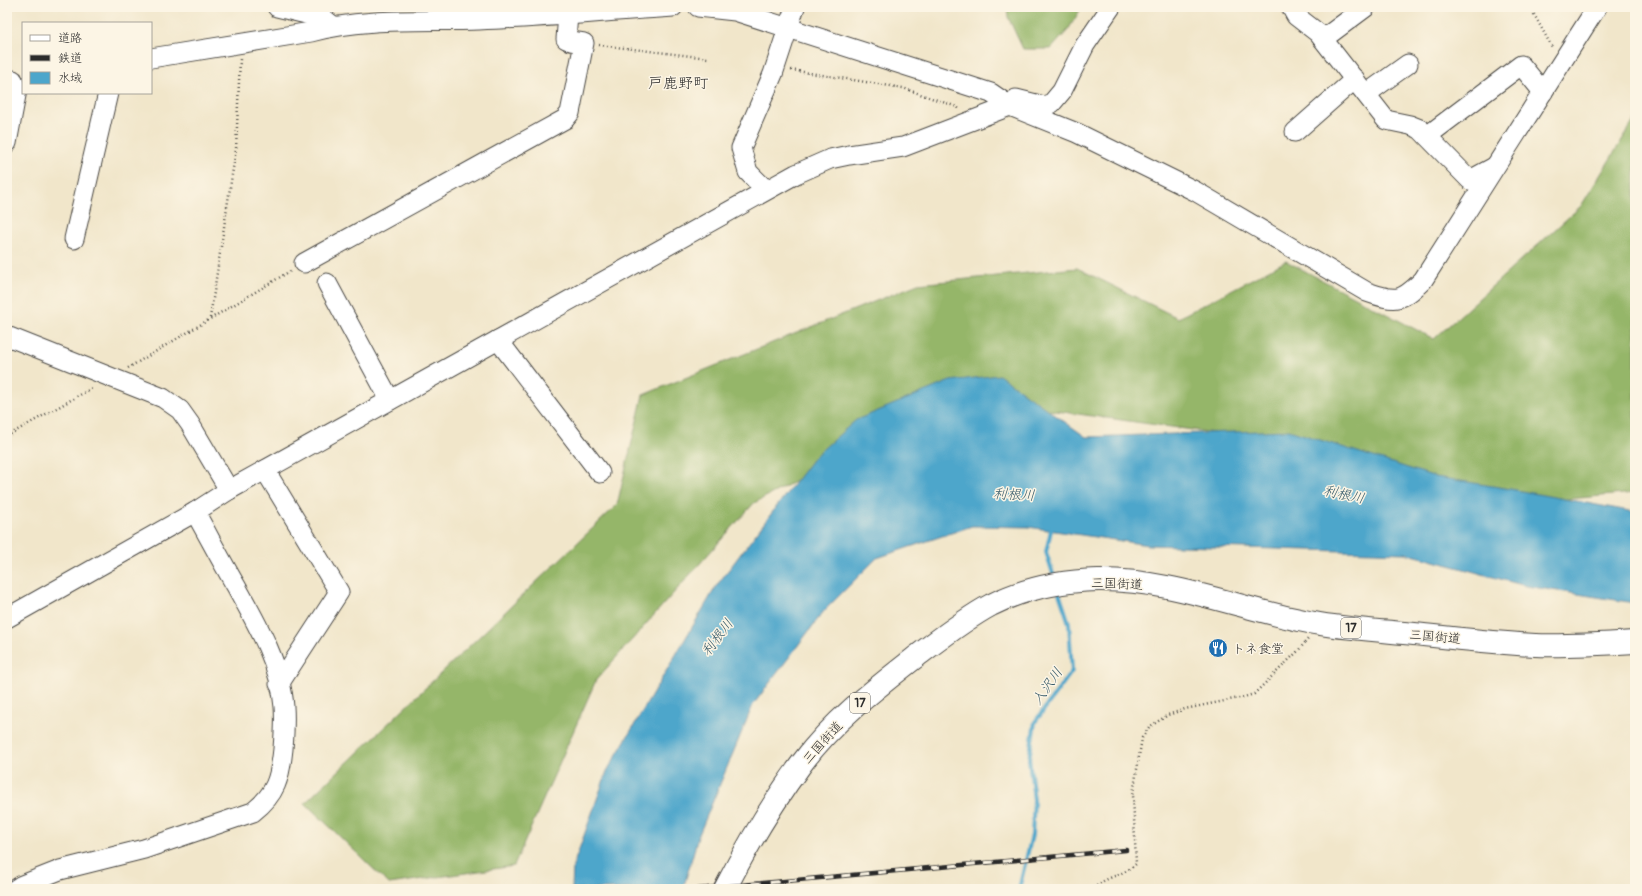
<svg xmlns="http://www.w3.org/2000/svg" width="1642" height="896" viewBox="0 0 1642 896" font-family="Pangolin,'Klee One',sans-serif">
	<rect width="100%" height="100%" fill="#fcf5e5"/>
	<filter id="ink" filterUnits="userSpaceOnUse"><feTurbulence type="fractalNoise" baseFrequency=".025" numOctaves="2"/><feDisplacementMap in="SourceGraphic" scale="8" xChannelSelector="R" yChannelSelector="G"/><feConvolveMatrix kernelMatrix="1 2 1 2 8 2 1 2 1" color-interpolation-filters="sRGB"/></filter>
	<filter id="wash" filterUnits="userSpaceOnUse"><feTurbulence type="fractalNoise" baseFrequency=".012" numOctaves="4" result="noise"/><feDisplacementMap in="SourceGraphic" scale="16" xChannelSelector="R" yChannelSelector="G"/><feGaussianBlur stdDeviation="0.9" result="paint"/><feColorMatrix in="noise" values="0 0 0 0 0 0 0 0 0 0 0 0 0 0 0 0 0 1.4 0 .05"/><feComposite in="paint" operator="in"/></filter>
	<g filter="url(#wash)">
		<rect width="100%" height="100%" fill="#f1e6ca"/>
		<g fill="#95b669" stroke="#60704a">
			<path d="M1007,7H1082L1068,30L1051,49H1023L1008,17Z"/>
			<path d="M1635,119V493L1459,509L1365,454L956,397L754,503L596,680L514,866L389,884L305,803L617,505L643,395L918,284L1077,268L1178,318L1286,261L1434,339L1581,206Z"/>
		</g>
		<path fill="#4da6cb" stroke="#3c687b" d="M999,375L1086,437L1289,430L1436,477L1505,488L1635,512V603L1526,586L1405,553L1148,545L1028,527L972,526L877,558L824,611L753,705L698,837L683,889H572L573,866L607,771L717,585L815,456L856,420L950,381Z"/>
		<g fill="none" stroke-linecap="round" stroke-linejoin="round">
			<g stroke="#4da6cb" stroke-width="4">
				<path d="M1052,526L1046,552L1054,577"/>
				<path d="M1019,889L1032,835L1034,800L1029,759L1035,722L1072,671L1069,623L1058,590"/>
			</g>
		</g>
	</g>
	<g filter="url(#ink)">
		<g fill="none" stroke-linecap="round" stroke-linejoin="round">
			<defs>
				<g id="minor">
					<path d="M277,7L323,18L333,26"/>
					<path d="M698,7L735,11L991,93L1010,106L1016,99L1044,106L1052,103L1062,91L1085,45L1111,7"/>
					<path d="M1291,7L1296,16L1318,33L1386,120L1410,125L1420,129L1470,180L1494,167"/>
					<path d="M1323,39L1366,7"/>
					<path d="M151,58L311,32C365,17 424,22 479,20C544,18 609,11 673,7"/>
					<path d="M1366,94L1408,64"/>
					<path d="M1295,132L1355,79"/>
					<path d="M1427,136L1521,65L1543,92"/>
					<path d="M7,143L17,90L13,80"/>
					<path d="M766,190L748,172L741,148L773,74L795,7"/>
					<path d="M74,239L108,93"/>
					<path d="M304,263L565,119L570,113L584,43L571,41L566,39L568,15"/>
					<path d="M327,283L390,400"/>
					<path d="M7,336L163,398L180,410L190,424L229,490"/>
					<path d="M498,340L600,473"/>
					<path d="M265,470L339,592L279,684"/>
					<path d="M7,618L195,512L229,490L796,174L830,159L849,155L903,147L1010,106L1077,133L1195,191L1367,292C1396,302 1401,302 1423,280L1597,7"/>
					<path d="M16,889L22,885L60,870L144,849L253,812C276,794 280,778 283,749C284,736 285,720 284,707C281,665 256,622 236,586C222,562 209,537 195,512"/>
				</g>
				<path id="highway" d="M725,889C747,846 773,802 802,763C833,721 876,688 917,656C941,638 965,619 991,605C1023,589 1062,581 1098,580C1175,579 1246,612 1320,624C1351,629 1383,631 1414,634C1454,638 1495,643 1535,645C1568,646 1602,644 1635,642"/>
			</defs>
			<use href="#minor" stroke="#494743" stroke-width="21"/>
			<use href="#highway" stroke="#494743" stroke-width="24"/>
			<g stroke="#494743" stroke-width="2.5" stroke-dasharray="1 3" stroke-linecap="butt">
				<path d="M1530,7L1553,49"/>
				<path d="M599,45L708,58"/>
				<path d="M791,70L903,88L957,107L960,110"/>
				<path d="M210,318L236,149L240,59"/>
				<path d="M128,368L292,270"/>
				<path d="M7,436L94,387"/>
				<path d="M1094,889C1104,876 1124,876 1136,864L1133,794L1142,738L1149,727L1168,715L1185,709L1244,697L1254,694L1297,652L1308,639"/>
			</g>
			<use href="#minor" stroke="#fff" stroke-width="19"/>
			<use href="#highway" stroke="#fff" stroke-width="22"/>
			<defs>
				<path id="rail" d="M698,889L1126,850"/>
			</defs>
			<use href="#rail" stroke="#2b2b2b" stroke-width="4.5"/>
			<use href="#rail" stroke="#fcf5e5" stroke-width="3" stroke-dasharray="9" stroke-linecap="butt"/>
		</g>
	</g>
	<defs>
		<symbol id="restaurant-disc" viewBox="-11 -11 22 22"><circle r="9.5" fill="#1f6fb2" stroke="#fcf5e5"/><path d="M-5-6h1v4h1v-4h1v4h1v-4h1v5L-1.5 .5V6h-2V.5L-5-1ZM5-6V6H3V1.5H1.5Q1.5-4 5-6Z" fill="#fff"/></symbol>
	</defs>
	<g fill-rule="evenodd">
		<use href="#restaurant-disc" x="1207" y="637" width="22" height="22"/>
	</g>
	<g text-anchor="middle" stroke-width="3" stroke-linejoin="round" paint-order="stroke">
		<g fill="#fcf5e5" stroke="#6a6863" stroke-width="1">
			<rect x="1341" y="618" width="20" height="20" rx="3"/>
			<rect x="850" y="693" width="20" height="20" rx="3"/>
		</g>
		<g font-size="12" font-weight="bold" fill="#2b2b2b">
			<text x="1351" y="632">17</text>
			<text x="860" y="707">17</text>
		</g>
		<g font-size="13" fill="#2b2b2b" stroke="#fcf5e5">
			<text transform="translate(1117 583) rotate(2)" y="5">三国街道</text>
			<text transform="translate(1435 636) rotate(5)" y="5">三国街道</text>
			<text transform="translate(822 742) rotate(-48)" y="5">三国街道</text>
		</g>
		<g font-size="13" fill="#2b2b2b" stroke="#fcf5e5" text-anchor="start">
			<text x="1232" y="653">トネ食堂</text>
		</g>
		<g font-size="14" font-style="italic" fill="#395c6b" stroke="#fcf5e5">
			<text transform="translate(1014 494) rotate(3)" y="5">利根川</text>
			<text transform="translate(1344 494) rotate(12)" y="5">利根川</text>
			<text transform="translate(717 637) rotate(-53)" y="5">利根川</text>
			<text transform="translate(1047 686) rotate(-55)" y="5">入沢川</text>
		</g>
		<g font-size="15" fill="#2b2b2b" stroke="#fcf5e5">
			<text x="678" y="88">戸鹿野町</text>
		</g>
	</g>
	<rect width="1642" height="896" fill="none" stroke="#fcf5e5" stroke-width="24"/>
	<rect x="22" y="22" width="130" height="72" fill="#fcf5e5" stroke="#a8a49b"/>
	<rect x="30" y="35" width="20" height="6" fill="#ffffff" stroke="#a8a49b"/>
	<text x="58" y="42" font-size="12" fill="#2b2b2b">道路</text>
	<rect x="30" y="55" width="20" height="6" fill="#2b2b2b" stroke="#a8a49b"/>
	<text x="58" y="62" font-size="12" fill="#2b2b2b">鉄道</text>
	<rect x="30" y="72" width="20" height="12" fill="#4da6cb" stroke="#a8a49b"/>
	<text x="58" y="82" font-size="12" fill="#2b2b2b">水域</text>
</svg>
